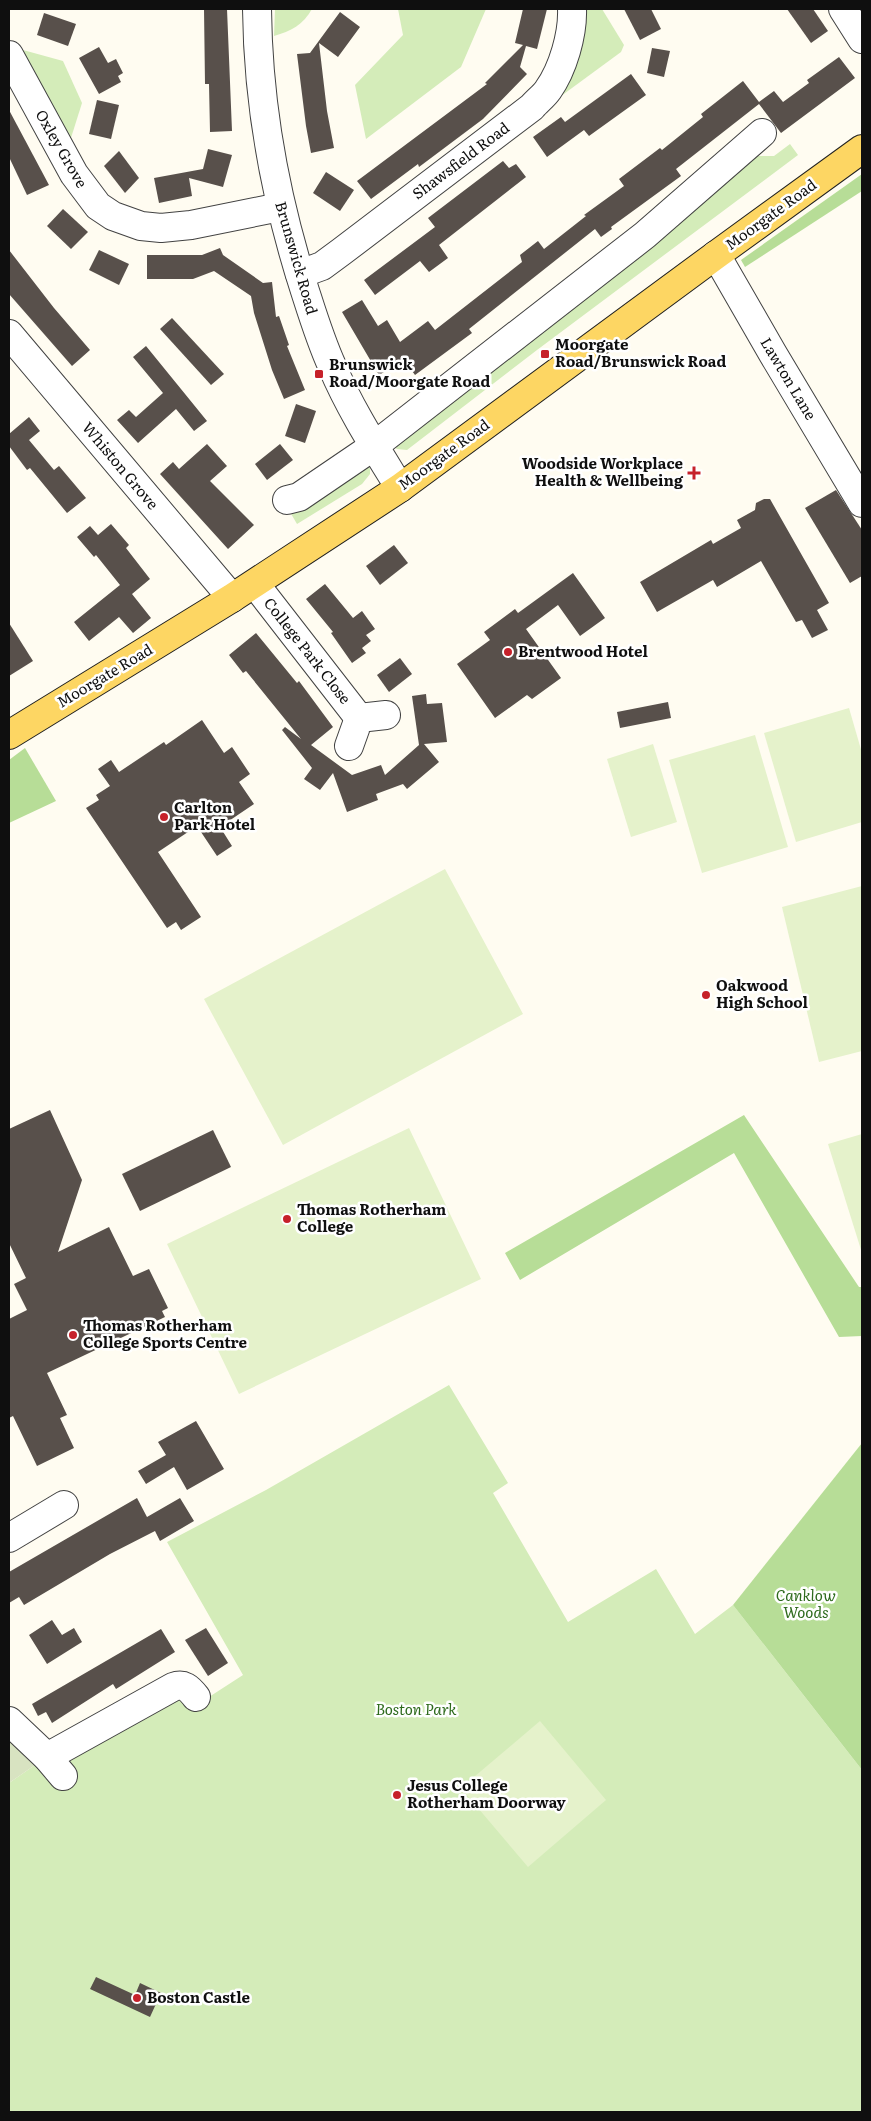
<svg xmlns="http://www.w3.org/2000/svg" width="871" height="2121" viewBox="0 0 871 2121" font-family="Literata,serif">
	<rect width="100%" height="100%" fill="#fffcf1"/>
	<g fill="#d4ecb9">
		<path d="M275,9H312C303,25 291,31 274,36Z"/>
		<path d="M398,9H486L461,67L366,139L355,85L403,35Z"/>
		<path d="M584,9H602L624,45L621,52L557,99Z"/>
		<path d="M23,50L63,61L82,103L70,141Z"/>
		<path d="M790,144L798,155L537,350L407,450L397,449L390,443L753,156H774Z"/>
		<path d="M364,461L370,468V474L362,484L297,524L290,512Z"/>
		<path d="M449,1385L508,1483L493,1493L568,1622L656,1569L695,1634L733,1605L862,1770V2112H9V1783L35,1765L58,1779L61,1764L173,1691L209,1697L243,1675L167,1542L266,1490Z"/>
	</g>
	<g fill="#b7dd97">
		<path d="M862,174V191L745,267L741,260Z"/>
		<path d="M25,748L56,801L9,823V760Z"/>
		<path d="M744,1115L859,1287H862V1336L839,1337L734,1153L520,1280L505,1253Z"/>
		<path d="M862,1443V1770L733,1605Z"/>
	</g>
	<path fill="#d8e3c1" d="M9,1737L35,1765L9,1783Z"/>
	<g fill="#e5f2cb">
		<path d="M849,708L862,753V822L796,842L764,733Z"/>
		<path d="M755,735L788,847L702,873L669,760Z"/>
		<path d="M653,744L677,822L631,837L607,759Z"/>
		<path d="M445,869L523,1014L283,1145L204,999Z"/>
		<path d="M862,886V1051L819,1062L782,907Z"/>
		<path d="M409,1128L481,1279L239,1394L167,1244Z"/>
		<path d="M862,1134V1253L828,1144Z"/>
		<path d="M540,1721L606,1800L528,1867L461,1788Z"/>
	</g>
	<g fill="#58504b">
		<path d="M204,9H227L232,131L210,132L209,84H205Z"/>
		<path d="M523,9H547L537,49L526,46L520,67L527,74L483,119L419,167L418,164L371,199L357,181L487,84L485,83L523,45L515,43Z"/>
		<path d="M624,9H651L661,29L640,40Z"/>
		<path d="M787,9H813L828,31L811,43Z"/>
		<path d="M340,12L360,27L338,57L319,43L327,111L334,148L311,153L306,126L297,54L310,53Z"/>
		<path d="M44,13L76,24L68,46L37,35Z"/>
		<path d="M99,47L108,63L116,59L123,73L118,76L121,82L99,94L79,58Z"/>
		<path d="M652,48L670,51L664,77L647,73Z"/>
		<path d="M839,57L855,78L781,133L759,104L676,169L681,176L611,227L612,229L601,237L595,229L469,329L472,333L415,375L404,360L379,375L342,312L362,300L378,326L387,320L400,342L428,321L435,330L522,262L520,255L538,241L544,249L586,216L584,215L624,186L619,179L660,148L662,150L703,117L701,114L743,81L759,102L774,91L783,102L809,83L807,80Z"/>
		<path d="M631,74L646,95L589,136L584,130L547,157L533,137L561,117L565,122Z"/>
		<path d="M97,100L119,105L111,139L89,134Z"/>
		<path d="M9,110L49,185L27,195L9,157Z"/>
		<path d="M208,149L232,155L223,187L189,178L192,196L159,203L154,178L203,169Z"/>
		<path d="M119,151L139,178L125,193L104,166Z"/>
		<path d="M503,161L509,168L516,164L526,177L439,245L448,258L429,272L420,261L375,295L364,280L435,227L428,218Z"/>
		<path d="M326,172L354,190L340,211L313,193Z"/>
		<path d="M63,209L88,232L71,249L47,226Z"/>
		<path d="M220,248L223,255L263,283L272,282L276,317L279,316L289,345L287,346L305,390L284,399L272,370L254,313L251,296L214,271L193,279H147V255H202Z"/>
		<path d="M9,250L54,308L90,350L72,366L9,294Z"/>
		<path d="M99,250L129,264L119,285L89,270Z"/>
		<path d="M172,318L224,374L211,385L160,329Z"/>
		<path d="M146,346L207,421L194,431L176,409L138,443L117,420L129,410L136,417L163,393L133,357Z"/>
		<path d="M296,404L316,411L305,443L285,436Z"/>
		<path d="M29,417L40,431L29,440L54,470L59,466L86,498L67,513L30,468L27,470L9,446V434Z"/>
		<path d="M207,444L227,466L210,481L254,525L228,549L160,474L173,462L179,469Z"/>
		<path d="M280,444L293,460L267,480L255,464Z"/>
		<path d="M836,490L862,530V576L850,583L805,508Z"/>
		<path d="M764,499H770L829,603L817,610L828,630L812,638L802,620L796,622L761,561L717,587L713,580L657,612L640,582L711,540L713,544L741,528L737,520L755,510L756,503Z"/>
		<path d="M111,524L129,545L126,548L150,579L132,594L151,618L133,633L119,617L89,641L74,622L120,585L96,555L94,557L77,537L90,526L98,535Z"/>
		<path d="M394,545L408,563L380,585L366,566Z"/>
		<path d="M573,573L605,618L580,636L558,605L526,629L561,678L532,699L527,695L495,718L457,664L490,640L484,632L515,609L518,613Z"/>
		<path d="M325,584L353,618L362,611L375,629L366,635L371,641L362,648L366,653L352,663L331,633L333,632L306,599Z"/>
		<path d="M9,623L33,661L9,676Z"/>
		<path d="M256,633L297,683L299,681L333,727L311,745L352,775L381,765L385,775L419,745L412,696L426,694L427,704L442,703L447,742L424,744L439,762L407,789L403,784L376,794L378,800L347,812L333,773L320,790L304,779L312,768L282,730L285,727L301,739L246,671L243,673L229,655Z"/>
		<path d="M400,658L412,674L389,692L377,675Z"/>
		<path d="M668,702L671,718L620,728L617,712Z"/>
		<path d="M202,720L224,753L232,747L250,774L239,782L254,804L220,827L232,846L217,856L197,826L158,852L201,917L181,930L176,922L167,928L86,808L99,800L96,795L110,786L98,769L111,760L119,772L164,742L166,745Z"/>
		<path d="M50,1110L82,1180L58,1252L109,1227L133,1276L149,1269L168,1308L162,1311L165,1317L47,1373L67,1415L60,1418L74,1448L37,1466L13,1416L9,1418V1319L27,1310L14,1284L26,1278L9,1243V1129Z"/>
		<path d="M213,1130L231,1167L140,1211L122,1174Z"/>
		<path d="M196,1421L224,1469L187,1490L174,1467L146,1484L138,1471L166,1455L158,1442Z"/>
		<path d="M137,1498L147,1517L180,1498L194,1521L160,1541L155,1531L110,1554L24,1605L19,1597L9,1603V1572Z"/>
		<path d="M52,1620L62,1635L74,1628L82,1642L47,1664L29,1635Z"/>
		<path d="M206,1628L228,1663L208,1676L185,1640Z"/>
		<path d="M161,1629L175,1652L116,1689L113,1684L52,1723L46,1712L38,1716L32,1704Z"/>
		<path d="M96,1977L135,1995L140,1983L161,1993L150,2017L90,1989Z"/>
	</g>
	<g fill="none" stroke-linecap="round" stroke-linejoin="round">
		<defs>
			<g id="minor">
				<path d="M257,9C258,107 275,198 305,291C313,316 321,342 332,366C350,409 376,449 400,488"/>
				<path d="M843,9L862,39"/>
				<path d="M9,55L74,174L98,206L113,216L141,226L161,228L191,225L280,207"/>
				<path d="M716,255L773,354L862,503"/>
				<path d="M300,274L322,266L341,252L532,107C537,101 544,96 548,90C563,69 573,34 572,9"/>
				<path d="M9,334L232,598"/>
				<path d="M287,500L299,497L374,446L645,235L762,133"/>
				<path d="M255,584L359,718"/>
				<path d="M349,746L359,718L386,715"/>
				<path d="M9,1538L64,1505"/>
				<path d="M9,1721L47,1757L63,1776"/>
				<path d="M47,1757L173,1687C184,1683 189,1688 196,1697"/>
			</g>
			<path id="major" d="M9,735L232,598L400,488L716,255L862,149"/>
		</defs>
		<use href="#minor" stroke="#424242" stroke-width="30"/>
		<use href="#major" stroke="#202020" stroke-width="30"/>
		<use href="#minor" stroke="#fff" stroke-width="28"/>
		<use href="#major" stroke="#fdd663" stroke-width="28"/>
	</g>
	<g fill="#c6212a" stroke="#fff" stroke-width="2">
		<rect x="540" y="349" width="10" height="10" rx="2.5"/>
		<rect x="314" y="369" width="10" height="10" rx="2.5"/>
		<path d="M691.5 465.5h5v5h5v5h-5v5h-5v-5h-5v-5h5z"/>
		<circle cx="508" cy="652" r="5"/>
		<circle cx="164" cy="817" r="5"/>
		<circle cx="706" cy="995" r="5"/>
		<circle cx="287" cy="1219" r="5"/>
		<circle cx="73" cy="1335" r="5"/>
		<circle cx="397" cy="1795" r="5"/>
		<circle cx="137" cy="1998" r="5"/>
	</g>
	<g text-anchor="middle" stroke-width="5" stroke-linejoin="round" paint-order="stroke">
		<g font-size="15" fill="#0f0f0f" stroke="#fff">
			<text transform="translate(61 149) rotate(60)" y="5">Oxley Grove</text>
			<text transform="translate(461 161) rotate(-37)" y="5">Shawsfield Road</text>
			<text transform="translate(771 215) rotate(-36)" y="5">Moorgate Road</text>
			<text transform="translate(296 258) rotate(74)" y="5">Brunswick Road</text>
			<text transform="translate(788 379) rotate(59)" y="5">Lawton Lane</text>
			<text transform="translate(444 455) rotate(-36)" y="5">Moorgate Road</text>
			<text transform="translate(120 466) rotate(50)" y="5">Whiston Grove</text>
			<text transform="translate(307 651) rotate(52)" y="5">College Park Close</text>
			<text transform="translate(105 676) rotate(-31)" y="5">Moorgate Road</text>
		</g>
		<g font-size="15" font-weight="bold" fill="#0f0f0f" stroke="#fff" text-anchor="start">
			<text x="555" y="350">Moorgate<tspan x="555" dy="17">Road/Brunswick Road</tspan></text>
			<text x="329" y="370">Brunswick<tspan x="329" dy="17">Road/Moorgate Road</tspan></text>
			<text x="683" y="469" text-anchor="end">Woodside Workplace<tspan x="683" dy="17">Health &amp; Wellbeing</tspan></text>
			<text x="518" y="657">Brentwood Hotel</text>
			<text x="174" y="813">Carlton<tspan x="174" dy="17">Park Hotel</tspan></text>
			<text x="716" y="991">Oakwood<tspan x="716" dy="17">High School</tspan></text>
			<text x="297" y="1215">Thomas Rotherham<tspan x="297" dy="17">College</tspan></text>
			<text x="83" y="1331">Thomas Rotherham<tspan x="83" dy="17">College Sports Centre</tspan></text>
			<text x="407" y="1791">Jesus College<tspan x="407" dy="17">Rotherham Doorway</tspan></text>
			<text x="147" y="2003">Boston Castle</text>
		</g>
		<g font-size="15" font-style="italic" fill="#2d6a1c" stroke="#fff">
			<text x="806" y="1601">Canklow<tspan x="806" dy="17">Woods</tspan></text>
			<text x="416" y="1715">Boston Park</text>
		</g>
	</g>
	<rect width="871" height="2121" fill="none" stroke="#0f0f0f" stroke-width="20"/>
</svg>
